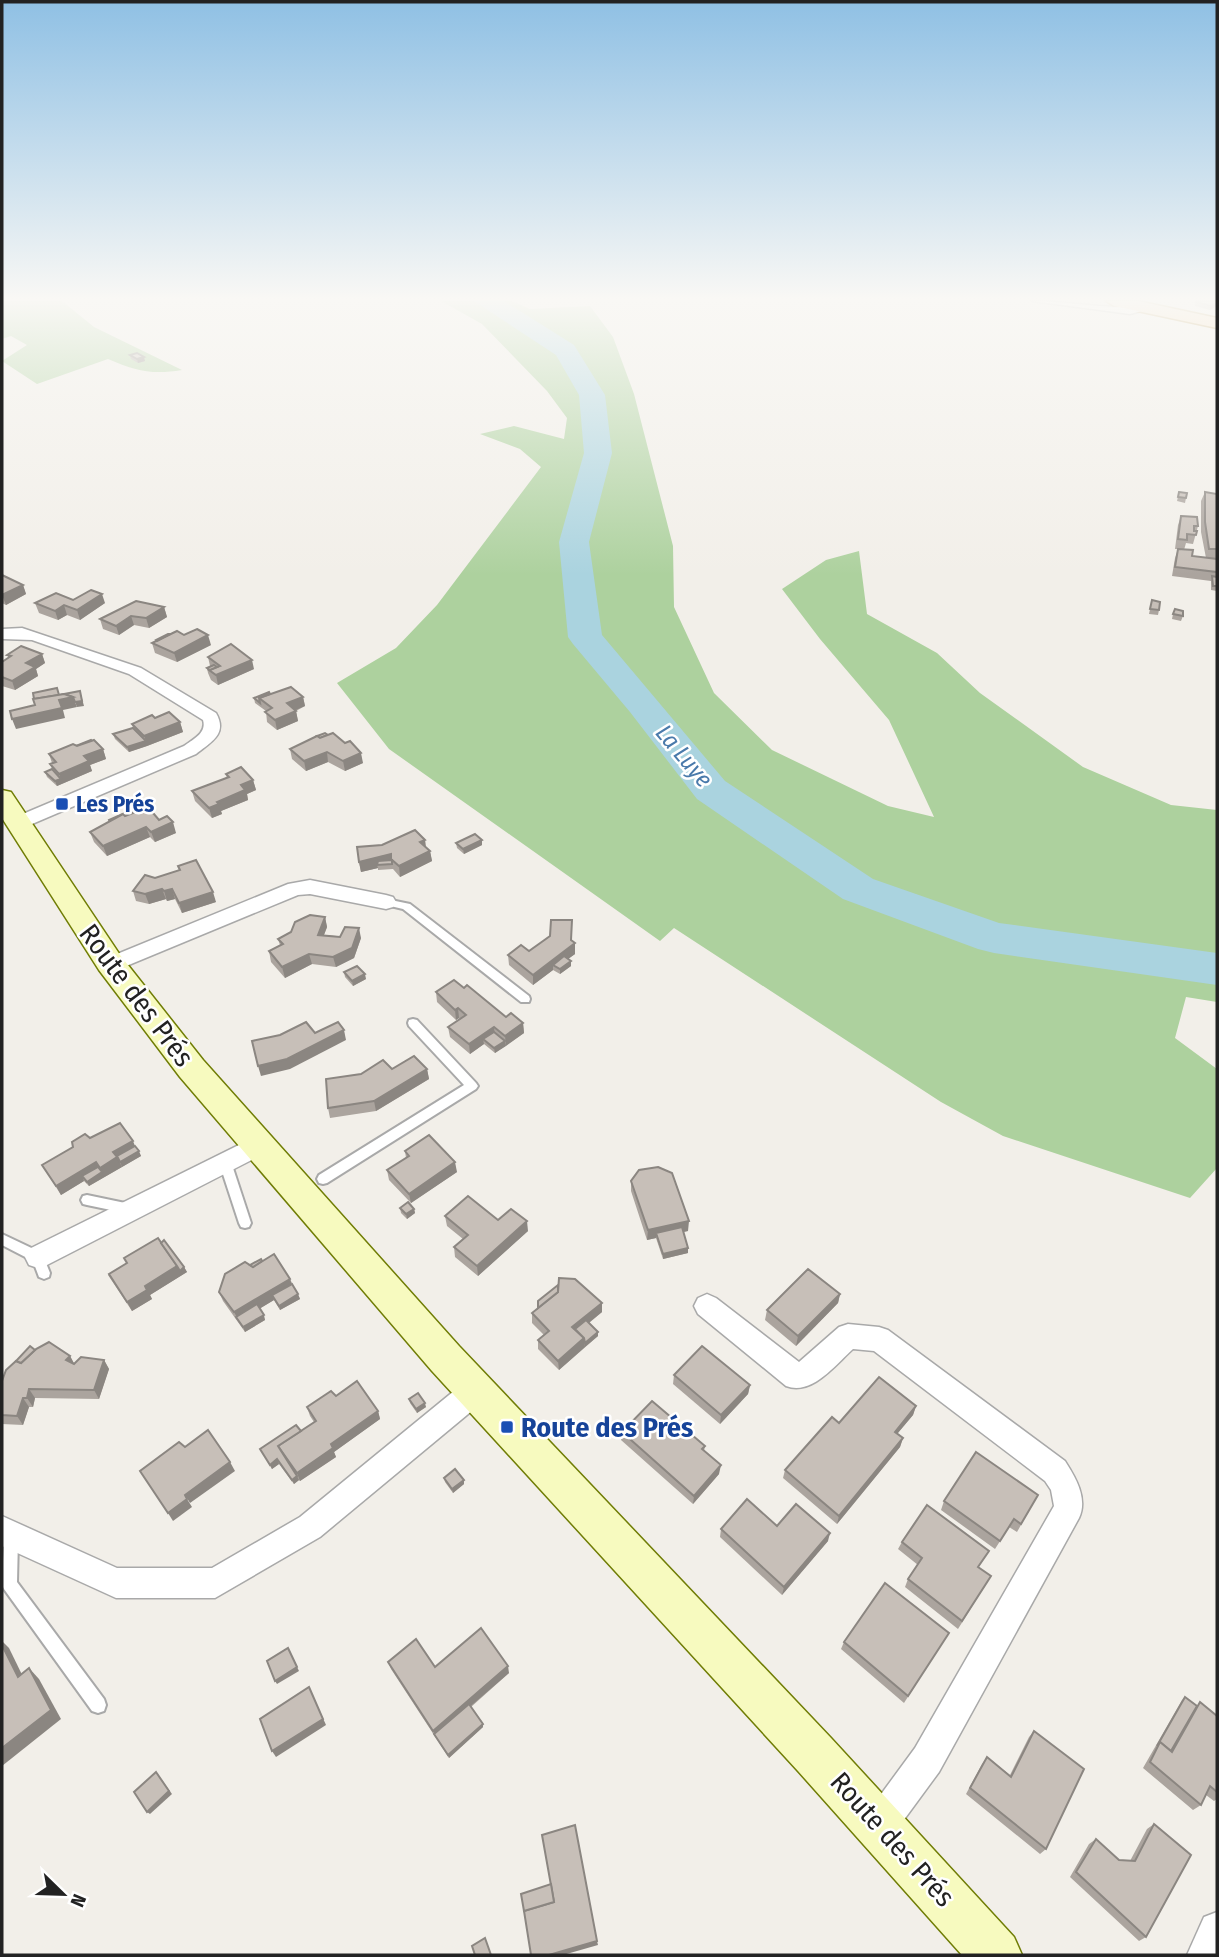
<svg xmlns="http://www.w3.org/2000/svg" width="1219" height="1957" viewBox="0 0 1219 1957" font-family="'Fira Sans Condensed',sans-serif">
	<rect width="100%" height="100%" fill="#f2efe9"/>
	<g fill="#add19e">
		<path d="M2,301H62L94,327L182,370C152,375 136,371 108,359L37,384L2,361L27,345L11,336L2,339Z"/>
		<path d="M441,301H512L530,309L590,306L613,337L634,394L673,546L674,607L714,693L772,750L888,806L934,817L889,720L820,639L782,589L826,560L859,551L867,614L937,653L980,693L1083,767L1171,805L1217,810V1002L1186,997L1175,1038L1217,1069V1168L1190,1198L1003,1136L941,1102L674,928L660,941L389,749L337,683L396,648L437,605L541,467L520,449L480,434L514,426L564,439L567,418L547,391L482,324Z"/>
	</g>
	<g fill="none" stroke-linecap="round" stroke-linejoin="round">
		<path fill="#aad3df" fill-rule="evenodd" d="M474,301H504L574,345L605,395L612,453L589,542L602,635L725,781L873,879L999,923L1217,953V985L994,953L978,949L843,899L697,799L630,712L573,644L568,637L559,542L584,453L579,395L556,355Z"/>
		<defs>
			<g id="lane">
				<path d="M386,899L410,904L529,996L530,999L529,1002H521L403,909L382,904L381,902L382,900Z"/>
				<path d="M413,1019L417,1020L476,1083L478,1086L476,1089L327,1183L323,1184L319,1183L317,1179L319,1175L464,1085L409,1026L408,1023L409,1020Z"/>
				<path d="M225,1157L229,1159L231,1162L251,1223L249,1227L245,1228L241,1227L239,1223L219,1162L221,1159Z"/>
				<path d="M87,1195L130,1204L134,1205L136,1209L134,1213L130,1214L87,1205L83,1204L81,1200L83,1196Z"/>
				<path d="M2,1234L42,1253L50,1273L49,1277L44,1279L39,1277L33,1261L2,1245Z"/>
				<path d="M11,1531L16,1533L18,1538L17,1582L104,1699L106,1705L104,1711L98,1713L92,1711L4,1589L2,1585L4,1538L6,1533Z"/>
			</g>
			<g id="street">
				<path d="M1032,301C1069,301 1113,311 1148,305L1153,308L1130,314Z"/>
				<path d="M22,628L141,668L216,713C228,734 211,742 196,754L25,827H11L9,823L11,819L184,746C193,739 207,733 203,720L129,674L32,640L2,639V629Z"/>
				<path d="M310,880L386,895L393,897L396,902L393,907L386,909L310,894L298,895L119,969L112,971L105,969L102,964L105,959L288,884Z"/>
				<path d="M259,1135L267,1138L271,1145L267,1152L47,1265L38,1268L29,1265L25,1257L29,1249Z"/>
				<path d="M707,1294L716,1298L799,1362L839,1327L848,1324L879,1327L888,1330L1065,1461C1076,1478 1088,1499 1079,1518L939,1772L892,1836L880,1841L868,1836L863,1824L868,1812L915,1748L1054,1506L1051,1490L1045,1481L874,1351L853,1349C835,1365 812,1396 786,1386L698,1314L694,1306L698,1298Z"/>
				<path d="M475,1378L485,1382L489,1391L485,1400L320,1537L215,1598H116L2,1546V1516L117,1568H212L300,1517L465,1382Z"/>
				<path d="M1217,1912V1955H1187L1204,1917Z"/>
			</g>
			<path id="secondary" d="M2,790L11,792L120,955L203,1060L459,1346L831,1738L1014,1937L1022,1955H962L798,1771L432,1371L180,1077L99,970L2,818Z"/>
			<path id="primary" d="M1106,301H1138L1217,318V328L1114,306Z"/>
		</defs>
		<use href="#lane" stroke="#a9a9a9" stroke-width="4"/>
		<use href="#street" stroke="#a9a9a9" stroke-width="3"/>
		<use href="#secondary" stroke="#707d05" stroke-width="3"/>
		<use href="#primary" stroke="#a06b00" stroke-width="3"/>
		<use href="#lane" fill="#fff" fill-rule="evenodd"/>
		<use href="#street" fill="#fff" fill-rule="evenodd"/>
		<use href="#secondary" fill="#f7fabf" fill-rule="evenodd"/>
		<use href="#primary" fill="#fcd6a4" fill-rule="evenodd"/>
	</g>
	<g fill="#aba49e">
		<path d="M1217,301L1210,310L1195,306L1196,302Z"/>
		<path d="M130,355L145,361L138,363L131,359Z"/>
		<path d="M1179,492L1186,498L1185,503L1177,501Z"/>
		<path d="M1205,492L1217,494V591L1211,590V581L1172,576L1175,558L1178,549H1180H1175L1178,525L1181,516L1198,526L1193,544L1186,543L1184,550L1192,556L1206,558L1201,532V501Z"/>
		<path d="M2,575L23,585L26,594L6,605L2,603Z"/>
		<path d="M1152,600L1159,610L1158,615L1149,614Z"/>
		<path d="M35,603H105L80,620L67,615L58,620L39,613Z"/>
		<path d="M164,607L167,617L149,628L134,625L119,635L103,629L100,619Z"/>
		<path d="M1173,614L1183,616L1181,621L1172,619Z"/>
		<path d="M152,643L211,645L177,662L155,653Z"/>
		<path d="M42,654L45,663L36,669L38,676L15,690L2,686V662L9,658L7,655Z"/>
		<path d="M208,657L254,669L218,685L211,680L208,673L207,668L210,666Z"/>
		<path d="M270,694L303,697L305,706L296,711L298,721L277,730L267,722L266,711L255,703L254,698Z"/>
		<path d="M155,718L180,722L183,732L147,746L129,752L115,739L113,734L133,728L132,724Z"/>
		<path d="M317,736L363,763L345,771L328,762L306,771L292,759L290,749Z"/>
		<path d="M76,746L103,749L106,759L90,765L92,771L57,786L47,777L45,772L52,769L50,764L52,763L49,754Z"/>
		<path d="M226,774L253,780L256,790L247,794L248,800L221,811L222,814L212,818L195,801L192,791L227,778Z"/>
		<path d="M109,820H159L176,833L155,842L150,837L107,856L94,842L90,832L109,822Z"/>
		<path d="M425,840L426,848L430,851L432,861L400,877L393,869L378,870V868L361,872L359,862Z"/>
		<path d="M482,840V845L464,854L457,848L456,843Z"/>
		<path d="M178,866L216,902L182,913L175,899L167,901L166,899L149,904L136,901L133,891L155,878L180,870Z"/>
		<path d="M325,917L327,927L324,935L361,938L354,958L336,967L312,964L285,978L271,962L269,951L280,945L278,939Z"/>
		<path d="M572,941L575,943V954L568,959L571,966L560,974L553,970L533,985L509,965L508,955Z"/>
		<path d="M344,972L366,979L353,986L345,977Z"/>
		<path d="M464,988L506,1017L523,1023L524,1033L495,1053L484,1044L470,1054L450,1037L448,1027L460,1019L459,1018L456,1020L437,1002L436,992Z"/>
		<path d="M392,1069H427L429,1079L376,1111L330,1118L328,1108Z"/>
		<path d="M90,1138L135,1146L141,1156L89,1186L84,1181L61,1195L42,1165Z"/>
		<path d="M405,1151L457,1172L411,1203L389,1180L387,1170L406,1158Z"/>
		<path d="M631,1181L688,1231L683,1232L688,1253L663,1259L656,1238L647,1240L631,1191Z"/>
		<path d="M400,1208L414,1209L415,1213L407,1219L401,1213Z"/>
		<path d="M445,1216L528,1231L478,1276L455,1257L454,1247L463,1239L447,1226Z"/>
		<path d="M161,1243L184,1267L187,1272L150,1295L152,1299L132,1311L108,1275Z"/>
		<path d="M262,1261L290,1279L300,1299L280,1310L274,1300L259,1309L265,1320L245,1332L223,1301L219,1292L250,1265Z"/>
		<path d="M840,1294L838,1303L796,1346L765,1320L767,1310Z"/>
		<path d="M602,1303V1312L589,1323L598,1332V1336L559,1370L538,1349V1340L544,1335L532,1323V1313Z"/>
		<path d="M35,1350L70,1356L74,1364L104,1360L109,1369L99,1399L35,1398L33,1407H29L23,1425L2,1424V1381Z"/>
		<path d="M674,1375L750,1385L748,1394L720,1424L673,1384Z"/>
		<path d="M336,1396L378,1411L380,1419L334,1452L336,1457L300,1481L298,1479L299,1480L294,1484L279,1464L272,1469L260,1449L301,1431L314,1422L310,1416L307,1407Z"/>
		<path d="M409,1399L426,1407L417,1413L410,1403Z"/>
		<path d="M916,1406L913,1415L897,1434L903,1438L900,1447L837,1524L783,1478L785,1470L839,1423Z"/>
		<path d="M622,1432L705,1446L704,1451L719,1474L693,1504L621,1440Z"/>
		<path d="M444,1478L464,1484L453,1493L445,1482Z"/>
		<path d="M1038,1495L1017,1532L1009,1527L995,1549L941,1510L944,1501Z"/>
		<path d="M777,1526L828,1541L782,1595L720,1537L721,1529Z"/>
		<path d="M902,1542L991,1576L958,1629L905,1587L908,1579L918,1565L898,1549Z"/>
		<path d="M944,1640L904,1703L841,1649L844,1642Z"/>
		<path d="M388,1662L435,1667L509,1673L471,1707L483,1727L449,1758L391,1669Z"/>
		<path d="M1185,1697L1197,1706L1200,1702L1217,1716V1799L1214,1801L1206,1795L1201,1805L1193,1810L1143,1768L1182,1700Z"/>
		<path d="M1034,1731L1046,1849L1040,1854L966,1794L982,1764L987,1757L1010,1775L1029,1737Z"/>
		<path d="M1154,1824L1146,1937L1139,1941L1070,1877L1089,1844L1096,1839L1119,1860L1130,1861L1147,1829Z"/>
	</g>
	<g fill="#8b8681">
		<path d="M1217,303V306L1210,310L1211,306Z"/>
		<path d="M144,357L145,361L138,363L137,359Z"/>
		<path d="M23,585L26,594L6,605L2,595Z"/>
		<path d="M102,594L105,603L80,620L77,610Z"/>
		<path d="M64,605L67,615L58,620L55,611Z"/>
		<path d="M164,607L167,617L149,628L146,618Z"/>
		<path d="M131,616L134,625L119,635L116,626Z"/>
		<path d="M208,635L211,645L177,662L174,653Z"/>
		<path d="M42,654L45,663L36,669L38,676L15,690L12,681L26,663Z"/>
		<path d="M252,660L254,669L218,685L216,675Z"/>
		<path d="M80,691L84,706L77,707L75,702Z"/>
		<path d="M73,697L77,707L63,710L65,718L16,729L12,719L60,700Z"/>
		<path d="M303,697L305,706L289,713L287,703Z"/>
		<path d="M296,711L298,721L277,730L275,720Z"/>
		<path d="M180,722L183,732L147,746L129,752L127,747L146,741L144,736Z"/>
		<path d="M103,749L106,759L90,765L92,771L57,786L55,781L61,779L59,774L84,756Z"/>
		<path d="M327,752L328,762L306,771L304,761Z"/>
		<path d="M361,753L363,763L345,771L343,761Z"/>
		<path d="M253,780L256,790L247,794L248,800L221,811L222,814L212,818L209,808L217,802L241,785Z"/>
		<path d="M173,822L176,833L155,842L151,832Z"/>
		<path d="M146,827L150,837L107,856L103,846Z"/>
		<path d="M425,840L426,850L420,842Z"/>
		<path d="M482,840V845L464,854L463,849Z"/>
		<path d="M430,851L432,861L400,877L399,866Z"/>
		<path d="M391,854L392,864L377,865L378,868L361,872L359,862Z"/>
		<path d="M162,889L166,899L149,904L145,894Z"/>
		<path d="M172,889L175,899L167,901L164,891Z"/>
		<path d="M213,892L216,902L182,913L179,903Z"/>
		<path d="M325,917L327,927L320,945L318,935Z"/>
		<path d="M359,928L361,938L354,958L336,967L333,957Z"/>
		<path d="M575,943V954L557,967L553,965V970L533,985V975Z"/>
		<path d="M309,954L312,964L285,978L282,967Z"/>
		<path d="M571,961V966L560,974V969Z"/>
		<path d="M365,974L366,979L353,986L352,981Z"/>
		<path d="M458,1008L459,1018L456,1020L455,1010Z"/>
		<path d="M523,1023L524,1033L506,1046L505,1036Z"/>
		<path d="M494,1027L495,1037L483,1039L484,1044L470,1054L469,1044Z"/>
		<path d="M344,1030L346,1040L290,1069L261,1076L258,1066Z"/>
		<path d="M505,1041L506,1046L495,1053L494,1048Z"/>
		<path d="M427,1069L429,1079L376,1111L374,1101Z"/>
		<path d="M133,1141L137,1151L119,1161L122,1167L89,1186L87,1182L102,1172L100,1168L113,1152Z"/>
		<path d="M139,1151L141,1156L122,1167L120,1162Z"/>
		<path d="M96,1162L101,1171L82,1176L84,1181L61,1195L56,1186Z"/>
		<path d="M455,1162L457,1172L411,1203L409,1194Z"/>
		<path d="M414,1209L415,1213L407,1219L406,1214Z"/>
		<path d="M527,1221L528,1231L478,1276L477,1266Z"/>
		<path d="M689,1221L688,1231L658,1237L656,1233V1238L647,1240L648,1230Z"/>
		<path d="M688,1248V1253L663,1259V1254Z"/>
		<path d="M177,1266L184,1267L187,1272L150,1295L152,1299L132,1311L127,1302L145,1286Z"/>
		<path d="M290,1279L293,1288L272,1295L274,1300L239,1321L234,1312Z"/>
		<path d="M298,1294L300,1299L280,1310L279,1306Z"/>
		<path d="M840,1294L838,1303L796,1346L798,1336Z"/>
		<path d="M602,1303V1312L575,1334L572,1327Z"/>
		<path d="M264,1315L265,1320L245,1332L243,1327Z"/>
		<path d="M598,1332V1336L585,1347V1343Z"/>
		<path d="M584,1338L585,1347L559,1370L558,1361Z"/>
		<path d="M70,1356L75,1365L66,1360Z"/>
		<path d="M104,1360L109,1369L99,1399L94,1390Z"/>
		<path d="M750,1385L748,1394L720,1424L721,1415Z"/>
		<path d="M29,1389L35,1398L33,1407L27,1398Z"/>
		<path d="M23,1398L29,1407L23,1425L17,1416Z"/>
		<path d="M425,1403L426,1407L417,1413L416,1409Z"/>
		<path d="M916,1406L913,1415L892,1440L895,1432Z"/>
		<path d="M378,1411L380,1419L334,1452L336,1457L300,1481L297,1473L331,1444Z"/>
		<path d="M903,1438L900,1447L837,1524L839,1516Z"/>
		<path d="M277,1459L279,1464L272,1469L270,1465Z"/>
		<path d="M230,1462L235,1471L190,1503L185,1495Z"/>
		<path d="M721,1465L719,1474L693,1504L694,1496Z"/>
		<path d="M297,1476L299,1480L294,1484L292,1480Z"/>
		<path d="M464,1480V1484L453,1493L452,1489Z"/>
		<path d="M187,1499L192,1507L173,1521L168,1513Z"/>
		<path d="M830,1533L828,1541L782,1595L784,1587Z"/>
		<path d="M2,1641L9,1648L28,1687L18,1677L2,1645Z"/>
		<path d="M288,1648L299,1671L277,1684L275,1681Z"/>
		<path d="M508,1666L509,1673L436,1736L433,1731Z"/>
		<path d="M29,1668L39,1679L61,1719L2,1766V1748Z"/>
		<path d="M309,1687L326,1725L276,1757L272,1751Z"/>
		<path d="M483,1724V1727L449,1758L448,1755Z"/>
		<path d="M156,1772L172,1794L150,1814L147,1812Z"/>
		<path d="M597,1941L598,1945L563,1955H549Z"/>
	</g>
	<g fill="#c7bfb8" stroke="#8b8681" stroke-width="2">
		<path d="M1198,301H1217V303L1211,306L1196,302Z"/>
		<path d="M137,353L144,357L137,359L130,355Z"/>
		<path d="M1179,492L1187,493L1186,498L1178,497Z"/>
		<path d="M1205,492L1217,494V549H1209L1205,522Z"/>
		<path d="M1181,516L1197,517L1198,526H1194V531H1197L1196,535L1187,534V540L1178,539Z"/>
		<path d="M1178,549L1193,550L1192,556L1217,559V572L1175,567Z"/>
		<path d="M2,575L23,585L2,595Z"/>
		<path d="M1212,576L1217,577V586H1213Z"/>
		<path d="M91,590L102,594L77,610L64,605L55,611L35,603L56,593L73,600Z"/>
		<path d="M1152,600L1160,602L1159,610L1150,609Z"/>
		<path d="M136,601L164,607L146,618L131,616L116,626L100,619Z"/>
		<path d="M1175,609L1183,611V616L1173,614Z"/>
		<path d="M197,629L208,635L174,653L152,643L177,631L184,635Z"/>
		<path d="M168,634H170L157,641L156,640Z"/>
		<path d="M231,644L252,660L216,675L209,670L220,666L208,657Z"/>
		<path d="M21,646L42,654L26,663L35,667L12,681L2,677V662L11,656L7,655Z"/>
		<path d="M214,665L217,667L210,670L207,668Z"/>
		<path d="M291,687L303,697L287,703L296,711L275,720L265,712L272,708L259,698Z"/>
		<path d="M57,688L59,695L34,699L33,693Z"/>
		<path d="M80,691L82,701L75,702L73,697L64,694Z"/>
		<path d="M269,692L270,694L259,698L260,703L254,698Z"/>
		<path d="M64,694L73,697L59,700L62,708L12,719L10,711L35,705L33,699Z"/>
		<path d="M169,712L180,722L144,736L132,724L152,715L155,718Z"/>
		<path d="M133,728L146,741L127,747L113,734Z"/>
		<path d="M325,733L328,735L320,738L317,736Z"/>
		<path d="M333,733L345,743L350,741L361,753L343,761L327,752L304,761L290,749L317,736L320,738Z"/>
		<path d="M91,740L92,741L76,746Z"/>
		<path d="M94,740L103,749L84,756L89,761L59,774L50,764L56,762L49,754L73,744L77,746Z"/>
		<path d="M241,767L253,780L241,785L245,790L217,802L219,804L209,808L192,791L229,777L226,774Z"/>
		<path d="M52,769L61,779L55,781L45,772Z"/>
		<path d="M143,805L146,808L125,816L123,814L110,822L109,820Z"/>
		<path d="M148,807L159,820L167,816L173,822L151,832L146,827L103,846L90,832L123,814L125,816Z"/>
		<path d="M415,830L425,840L420,842L430,851L399,866L391,859V854L359,862L357,847L382,845Z"/>
		<path d="M475,834L482,840L463,849L456,843Z"/>
		<path d="M196,860L213,892L179,903L172,889L164,891L162,889L145,894L133,891L145,875L155,878L180,870L178,866Z"/>
		<path d="M392,860V864L377,865L378,861Z"/>
		<path d="M310,915L325,917L318,935L340,937L345,927L359,928L352,948L333,957L309,954L282,967L269,951L283,944L278,939L291,932L295,922Z"/>
		<path d="M551,920H572L571,940L575,943L533,975L508,955L521,945L529,951L550,936Z"/>
		<path d="M564,956L571,961L560,969L553,965Z"/>
		<path d="M357,966L365,974L352,981L344,972Z"/>
		<path d="M454,980L464,988L467,985L506,1017L511,1013L523,1023L505,1036L494,1027L469,1044L448,1027L466,1015L458,1008L455,1010L436,992Z"/>
		<path d="M306,1022L315,1033L338,1022L344,1030L287,1059L258,1066L252,1041L280,1035Z"/>
		<path d="M494,1032L505,1041L494,1048L483,1039Z"/>
		<path d="M414,1056L427,1069L374,1101L328,1108L326,1079L361,1074L383,1060L392,1069Z"/>
		<path d="M120,1123L133,1141L113,1152L117,1157L100,1168L96,1162L56,1186L42,1165L73,1147L72,1142L85,1134L90,1138Z"/>
		<path d="M429,1135L455,1162L409,1194L387,1170L409,1156L405,1151Z"/>
		<path d="M135,1146L139,1151L120,1162L117,1156Z"/>
		<path d="M98,1167L102,1172L87,1182L82,1176Z"/>
		<path d="M658,1167L672,1173L689,1221L648,1230L631,1181L639,1170Z"/>
		<path d="M468,1196L498,1220L511,1209L527,1221L477,1266L454,1247L468,1235L445,1216Z"/>
		<path d="M408,1202L414,1209L406,1214L400,1208Z"/>
		<path d="M682,1227L688,1248L663,1254L656,1233Z"/>
		<path d="M158,1238L177,1266L145,1286L147,1290L127,1302L109,1274L127,1263L124,1258Z"/>
		<path d="M164,1240L184,1267L180,1271L177,1266L161,1243Z"/>
		<path d="M274,1254L290,1279L234,1312L219,1292L225,1274L245,1262L253,1267Z"/>
		<path d="M261,1259L262,1261L253,1267L250,1265Z"/>
		<path d="M808,1269L840,1294L798,1336L767,1310Z"/>
		<path d="M559,1278L575,1279L602,1303L572,1327L584,1338L558,1361L538,1340L549,1331L532,1313L558,1292Z"/>
		<path d="M292,1284L298,1294L279,1306L272,1295Z"/>
		<path d="M558,1285V1292L538,1308V1301Z"/>
		<path d="M257,1304L264,1315L243,1327L236,1317Z"/>
		<path d="M586,1320L598,1332L585,1343L584,1338L575,1329Z"/>
		<path d="M49,1342L70,1356L66,1360L74,1364L81,1357L104,1360L94,1390L29,1389L27,1398H23L17,1416L2,1415V1381L6,1370L16,1361L21,1363L36,1349Z"/>
		<path d="M30,1346L35,1350L21,1363L16,1361Z"/>
		<path d="M702,1346L750,1385L721,1415L674,1375Z"/>
		<path d="M879,1377L916,1406L895,1432L903,1438L839,1516L785,1470L832,1417L839,1423Z"/>
		<path d="M357,1381L378,1411L331,1444L333,1448L297,1473L278,1446L316,1421L307,1407L331,1391L336,1396Z"/>
		<path d="M418,1393L425,1403L416,1409L409,1399Z"/>
		<path d="M652,1401L705,1446L702,1449L721,1465L694,1496L622,1432Z"/>
		<path d="M296,1425L301,1431L278,1446L297,1476L292,1480L277,1459L270,1465L260,1449Z"/>
		<path d="M208,1430L230,1462L185,1495L187,1499L168,1513L140,1471L179,1442L185,1447Z"/>
		<path d="M976,1452L1038,1495L1021,1524L1014,1519L1000,1541L944,1501Z"/>
		<path d="M455,1469L464,1480L452,1489L444,1478Z"/>
		<path d="M747,1499L777,1526L796,1504L830,1533L784,1587L721,1529Z"/>
		<path d="M927,1505L989,1551L978,1567L991,1576L962,1621L908,1579L922,1558L902,1542Z"/>
		<path d="M885,1583L949,1633L908,1696L844,1642Z"/>
		<path d="M481,1628L508,1666L433,1731L388,1662L416,1639L435,1667Z"/>
		<path d="M2,1645L18,1677L29,1668L51,1710L2,1748Z"/>
		<path d="M288,1648L297,1667L275,1681L267,1661Z"/>
		<path d="M309,1687L323,1719L272,1751L260,1719Z"/>
		<path d="M1185,1697L1197,1706L1171,1751L1160,1742L1157,1746Z"/>
		<path d="M1200,1702L1217,1716V1792L1210,1786L1201,1805L1150,1762L1160,1742L1172,1752Z"/>
		<path d="M469,1704L483,1724L448,1755L434,1734Z"/>
		<path d="M1034,1731L1084,1769L1046,1849L970,1788L987,1757L1011,1777Z"/>
		<path d="M156,1772L169,1791L147,1812L134,1792Z"/>
		<path d="M1154,1824L1191,1855L1146,1937L1076,1872L1096,1839L1119,1860L1135,1861Z"/>
		<path d="M575,1825L597,1941L549,1955H531L524,1911L554,1902L542,1835Z"/>
		<path d="M551,1884L554,1902L524,1911L521,1894Z"/>
		<path d="M485,1938L491,1955H475L472,1946Z"/>
	</g>
	<linearGradient id="sky" x2="0" y2="1"><stop stop-color="#8fc0e4"/><stop offset="0.52" stop-color="#f9f8f5"/><stop offset="1" stop-color="#f9f8f5" stop-opacity="0"/></linearGradient>
	<rect width="1219" height="575" fill="url(#sky)"/>
	<g fill="#1a4fb4" stroke="#fff" stroke-width="2.5">
		<rect x="55" y="797" width="14" height="14" rx="3.5"/>
		<rect x="500" y="1420" width="14" height="14" rx="3.5"/>
	</g>
	<g text-anchor="middle" stroke-width="5" stroke-linejoin="round" paint-order="stroke">
		<g font-size="23" font-weight="bold" fill="#164399" stroke="#fff" text-anchor="start">
			<text x="76" y="812">Les Prés</text>
		</g>
		<g font-size="24" font-style="italic" fill="#4a7aab" stroke="#fff">
			<text transform="translate(684 756) rotate(50)" y="8">La Luye</text>
		</g>
		<g font-size="28" fill="#222" stroke="#fff">
			<text transform="translate(137 995) rotate(53)" y="10">Route des Prés</text>
			<text transform="translate(893 1839) rotate(48)" y="10">Route des Prés</text>
		</g>
		<g font-size="28" font-weight="bold" fill="#164399" stroke="#fff" text-anchor="start">
			<text x="521" y="1437">Route des Prés</text>
		</g>
	</g>
	<rect width="1219" height="1957" fill="none" stroke="#222222" stroke-width="7"/>
	<g transform="translate(63 1894) rotate(113)" stroke="#ffffff" stroke-width="5" paint-order="stroke">
	<path d="M0-5L12 26L0 18L-12 26Z" fill="#222222"/>
	<text y="-10" font-size="19" font-weight="bold" text-anchor="middle" fill="#222222">N</text>
	</g>
</svg>
